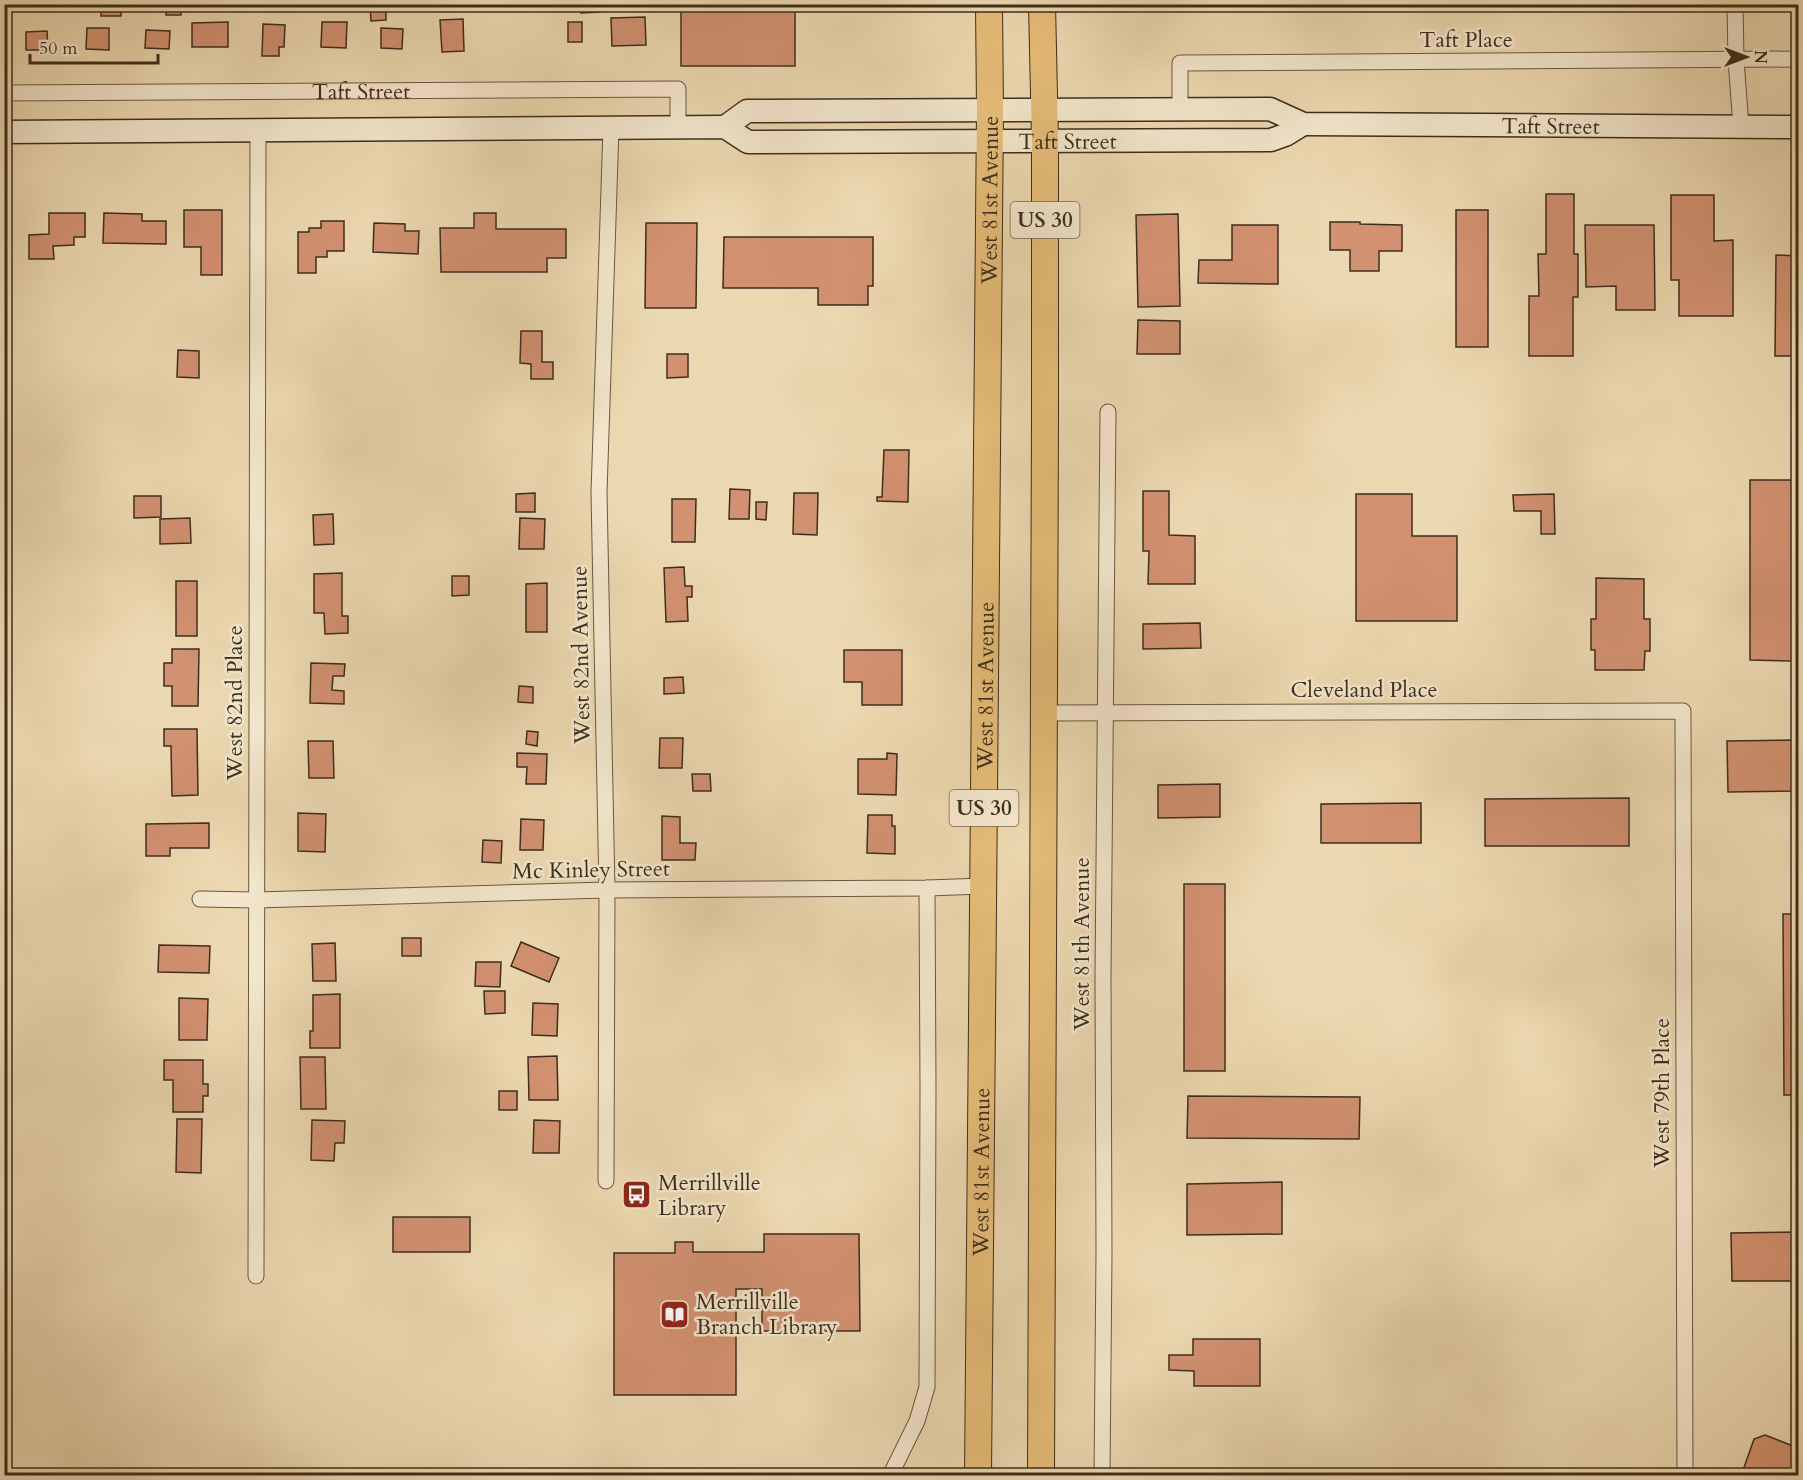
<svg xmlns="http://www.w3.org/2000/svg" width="1803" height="1480" viewBox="0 0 1803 1480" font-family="Cardo,serif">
	<rect width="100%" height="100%" fill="#ecd8b0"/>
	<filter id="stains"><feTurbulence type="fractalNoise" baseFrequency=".00333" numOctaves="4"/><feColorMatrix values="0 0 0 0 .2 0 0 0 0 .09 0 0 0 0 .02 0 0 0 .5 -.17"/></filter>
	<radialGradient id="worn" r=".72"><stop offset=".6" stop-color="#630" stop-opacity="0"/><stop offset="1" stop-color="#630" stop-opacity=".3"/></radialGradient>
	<g fill="#d29171" stroke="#3d2e1c" stroke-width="1.5">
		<rect x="101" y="4" width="20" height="12"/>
		<rect x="166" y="4" width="15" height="11"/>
		<path d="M370,4H386V20L371,21Z"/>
		<path d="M580,4H600V12L581,13Z"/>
		<rect x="681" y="4" width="114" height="62"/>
		<path d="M645,17L646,45L612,46L611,18Z"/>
		<path d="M463,19L464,51L442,52L440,20Z"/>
		<path d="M228,22V47H192V23Z"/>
		<path d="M322,22H347L346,48L321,47Z"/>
		<rect x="568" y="22" width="14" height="20"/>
		<path d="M263,24L285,25L284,47H279V56H262Z"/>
		<path d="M87,28H109V50L86,49Z"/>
		<path d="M381,28L403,29L402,49L381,48Z"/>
		<path d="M146,30L170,31L169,49L145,48Z"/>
		<path d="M47,31L48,50H26V32Z"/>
		<path d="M1546,194H1574V254H1578V297H1573V356H1529V296H1539L1538,254H1546Z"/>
		<path d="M1671,195H1714V241L1733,240V316H1679V280H1671Z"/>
		<path d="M184,210H222V275H201V247H184Z"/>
		<rect x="1456" y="210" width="32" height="137"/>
		<path d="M49,213H85V237H74V245L53,246L54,259H29V235L49,234Z"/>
		<path d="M104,213L142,214V221H166V244L103,243Z"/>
		<path d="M474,213H496V229H566V258H547V272H441L440,228H474Z"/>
		<path d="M1178,214L1180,306L1138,307L1136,215Z"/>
		<path d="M321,221H344V251H327V257H316V273H298V232H309V228H321Z"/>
		<path d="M1330,222H1360V224L1402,225V251H1379V271H1350V250H1330Z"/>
		<path d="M374,223L405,224V231H419L418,254L373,252Z"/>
		<path d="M646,223H697L696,308H645Z"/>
		<path d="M1232,225H1278V284L1198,283L1199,260H1232Z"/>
		<path d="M1585,225H1654L1655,310H1616V286L1586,287Z"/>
		<path d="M724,237H873V286H868V305H818V288H723Z"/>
		<path d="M1776,255L1798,256V356H1775Z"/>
		<path d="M1138,320L1180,321V354H1137Z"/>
		<path d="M521,331H542V362H553V379H531V364L520,363Z"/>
		<path d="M178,350L199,351V378L177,377Z"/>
		<path d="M667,354H688V377L667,378Z"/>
		<path d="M884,450H909L908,502L877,501V497H882Z"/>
		<path d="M1750,480H1793L1792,661L1750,660Z"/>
		<path d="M730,489L750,490L749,519H729Z"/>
		<path d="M1143,491H1169V535L1195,536V584H1148L1149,551H1143Z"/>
		<path d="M535,493V512H516V494Z"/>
		<path d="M794,493H818L817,535L793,534Z"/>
		<path d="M1356,494H1412V536H1457V621H1356Z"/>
		<path d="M1554,494L1555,534H1541V511H1514L1513,495Z"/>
		<path d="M134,496H161V517L134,518Z"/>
		<path d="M672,499H696L695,542H672Z"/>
		<path d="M756,502H767L766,520L756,519Z"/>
		<path d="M333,514L334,544L314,545L313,515Z"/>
		<path d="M190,518L191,543L160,544V519Z"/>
		<path d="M520,518L545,519L544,549H519Z"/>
		<path d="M684,567L685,586H692V597H687L688,621L666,622L664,568Z"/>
		<path d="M342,573V616H348V633L325,634L324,613H314V574Z"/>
		<path d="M452,576H469V595L452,596Z"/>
		<path d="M1596,578L1644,579V619H1650V651H1645L1644,670H1595V650H1591V619H1596Z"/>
		<rect x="176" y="581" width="21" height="55"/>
		<path d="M547,583V632H526V584Z"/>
		<path d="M1200,623L1201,648L1143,649V624Z"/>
		<path d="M172,649H199L198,706H172V686H164V663H172Z"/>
		<path d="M844,650H902V705H862V682H844Z"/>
		<path d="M311,663L345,664L344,676H333L332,690L344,691V704L310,703Z"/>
		<path d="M683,677L684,693L664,694V678Z"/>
		<path d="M519,686L533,687V703L518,702Z"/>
		<path d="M164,729H197L198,795L172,796L171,746H164Z"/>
		<path d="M527,731L538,732L537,746L526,744Z"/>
		<path d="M660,738H683L682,768H659Z"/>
		<path d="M1798,740V791L1728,792L1727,741Z"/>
		<path d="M308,741H333L334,778H309Z"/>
		<path d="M517,753L547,754L546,784H526L527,767H517Z"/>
		<path d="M887,753L897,754L896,795L858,794V759H887Z"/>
		<path d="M692,774H710L711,791H693Z"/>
		<path d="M1220,784V817L1158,818V785Z"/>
		<path d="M1629,798V846H1485V799Z"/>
		<path d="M1421,803V843H1321V804Z"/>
		<path d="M298,813L326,814L325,852L298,851Z"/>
		<path d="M868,815H892V826H895V854L867,853Z"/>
		<path d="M662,816L680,817V843H696L695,860H662Z"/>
		<path d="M521,819L544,820L543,850H520Z"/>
		<path d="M209,823V848H170V856H146V824Z"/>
		<path d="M483,840L502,841L501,863L482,862Z"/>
		<rect x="1184" y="884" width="41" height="187"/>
		<path d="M1783,914H1798V1095H1784Z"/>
		<rect x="402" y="938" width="19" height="18"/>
		<path d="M521,942L559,958L549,982L511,966Z"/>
		<path d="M335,943L336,981H313L312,944Z"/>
		<path d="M159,945L210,946L209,973L158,972Z"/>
		<path d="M476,962H501L500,987L475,986Z"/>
		<path d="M484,991H505V1013L485,1014Z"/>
		<path d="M340,994V1048H310V1031H313V995Z"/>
		<path d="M179,998L208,999L207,1040H179Z"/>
		<path d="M533,1003L558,1004L557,1036L532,1035Z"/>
		<path d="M557,1056L558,1100H529L528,1057Z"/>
		<path d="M300,1057H325L326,1109H301Z"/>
		<path d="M164,1060H203V1084H208V1096H203V1112H173V1080H164Z"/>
		<rect x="499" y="1091" width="18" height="19"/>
		<path d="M1188,1096L1360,1097L1359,1139L1187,1138Z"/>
		<path d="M177,1119H202L201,1173L176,1172Z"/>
		<path d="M312,1120L345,1121L344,1143H335L334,1161L311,1160Z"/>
		<path d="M534,1120L560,1121L559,1153H533Z"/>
		<path d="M1282,1182V1234L1187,1235V1184Z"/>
		<rect x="393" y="1217" width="77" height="35"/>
		<path d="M1798,1232V1281H1732L1731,1233Z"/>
		<path d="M764,1234H859L860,1331H762V1289H736V1395H614V1253H675V1242H693V1252H764Z"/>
		<path d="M1193,1339H1260V1386H1194V1371L1169,1370V1355H1193Z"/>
		<path d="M1765,1435L1798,1448V1476H1741L1754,1439Z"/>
	</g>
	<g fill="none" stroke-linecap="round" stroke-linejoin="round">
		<defs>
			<g id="street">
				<path d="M1735,4L1736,60L1741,126"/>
				<path id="s1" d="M4,93L678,89V127"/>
				<path d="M1180,109V63L1798,59"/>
				<path d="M1045,713L1683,711L1685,1476"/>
				<path d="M200,899L256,900L607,890L927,888L983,886"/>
				<path d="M606,1181L607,890L599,493L611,128"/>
				<path d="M256,1276L258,130"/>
				<path d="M890,1476L917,1421L927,1387L928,1087L927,888"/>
				<path d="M1102,1476L1104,1253L1103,977L1108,412"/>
			</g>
			<g id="secondary">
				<path id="s2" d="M725,127L747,111L1270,109L1303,124L1798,127"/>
				<path id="s3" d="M4,132L725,127L748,142L1271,140L1285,135L1303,124"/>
			</g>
			<g id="primary">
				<path id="s4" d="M978,1476L990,110L989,4"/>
				<path d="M1041,1476L1045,420V140L1042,4"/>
			</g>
		</defs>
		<use href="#street" stroke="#695841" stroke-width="17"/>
		<use href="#secondary" stroke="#3d2e1c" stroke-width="25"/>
		<use href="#primary" stroke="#3d2e1c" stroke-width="28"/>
		<use href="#street" stroke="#f3e6cc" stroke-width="15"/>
		<use href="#secondary" stroke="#f3e6cc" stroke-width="22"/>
		<use href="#primary" stroke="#e6bc78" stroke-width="26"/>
	</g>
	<defs>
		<symbol id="bus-square" viewBox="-11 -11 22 22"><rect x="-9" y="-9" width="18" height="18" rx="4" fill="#8f2418" stroke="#f3e6cc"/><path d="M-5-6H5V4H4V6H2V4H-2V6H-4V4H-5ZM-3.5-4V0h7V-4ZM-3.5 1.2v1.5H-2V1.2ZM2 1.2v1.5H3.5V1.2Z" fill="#fff"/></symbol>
		<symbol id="library-square" viewBox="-11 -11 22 22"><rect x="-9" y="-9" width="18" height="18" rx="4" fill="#8f2418" stroke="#f3e6cc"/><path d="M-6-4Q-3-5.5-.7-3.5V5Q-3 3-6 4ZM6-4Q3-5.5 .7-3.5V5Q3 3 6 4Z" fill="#fff"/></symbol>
	</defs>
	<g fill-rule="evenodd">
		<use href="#bus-square" x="620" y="1178" width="33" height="33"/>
		<use href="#library-square" x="658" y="1298" width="33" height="33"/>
	</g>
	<g text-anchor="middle" stroke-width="5" stroke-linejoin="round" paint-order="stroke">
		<g fill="#f3e6cc" stroke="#746551" stroke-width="1.5">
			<rect x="1010.5" y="202" width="69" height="36" rx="4.5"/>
			<rect x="949.5" y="790" width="69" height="36" rx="4.5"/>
		</g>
		<g font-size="21" font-weight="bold" fill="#3d2e1c">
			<text x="1045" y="227">US 30</text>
			<text x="984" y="815">US 30</text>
		</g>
		<g font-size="22" fill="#3d2e1c" stroke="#f3e6cc">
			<text x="1466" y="47">Taft Place</text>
			<text dy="8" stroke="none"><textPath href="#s1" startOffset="357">Taft Street</textPath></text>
			<text dy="8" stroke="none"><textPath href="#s2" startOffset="834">Taft Street</textPath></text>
			<text dy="8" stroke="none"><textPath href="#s3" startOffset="1068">Taft Street</textPath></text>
			<text dy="8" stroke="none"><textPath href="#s4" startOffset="1276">West 81st Avenue</textPath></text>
			<text transform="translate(580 655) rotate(-91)" y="8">West 82nd Avenue</text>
			<text dy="8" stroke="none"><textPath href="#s4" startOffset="790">West 81st Avenue</textPath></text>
			<text x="1364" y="697">Cleveland Place</text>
			<text transform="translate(234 703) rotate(-90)" y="8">West 82nd Place</text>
			<text transform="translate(591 869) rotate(-1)" y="8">Mc Kinley Street</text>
			<text transform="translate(1081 944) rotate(-90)" y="8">West 81th Avenue</text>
			<text transform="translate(1661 1093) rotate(-90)" y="8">West 79th Place</text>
			<text dy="8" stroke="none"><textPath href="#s4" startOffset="304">West 81st Avenue</textPath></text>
		</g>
		<g font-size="22" fill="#3d2e1c" stroke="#f3e6cc" text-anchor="start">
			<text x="658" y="1190">Merrillville<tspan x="658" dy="25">Library</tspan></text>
			<text x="696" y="1309">Merrillville<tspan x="696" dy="25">Branch Library</tspan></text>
		</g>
	</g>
	<rect width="1803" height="1480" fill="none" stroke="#ecd8b0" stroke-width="24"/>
	<rect x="6" y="6" width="1791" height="1468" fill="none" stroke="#3d2e1c" stroke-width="3"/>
	<rect x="12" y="12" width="1779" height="1456" fill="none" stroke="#3d2e1c" stroke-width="1.5"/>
	<g transform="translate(1746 57) rotate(90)" stroke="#f3e6cc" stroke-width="4.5" paint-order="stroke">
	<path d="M0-4.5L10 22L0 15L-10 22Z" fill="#3d2e1c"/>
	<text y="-9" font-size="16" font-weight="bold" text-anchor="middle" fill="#3d2e1c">N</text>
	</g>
	<path d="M30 54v9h128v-9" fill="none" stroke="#3d2e1c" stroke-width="3"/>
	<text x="39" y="54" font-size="18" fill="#3d2e1c" stroke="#f3e6cc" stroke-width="4.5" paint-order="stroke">50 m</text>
	<rect width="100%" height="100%" filter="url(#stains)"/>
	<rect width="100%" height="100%" fill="url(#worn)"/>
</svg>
